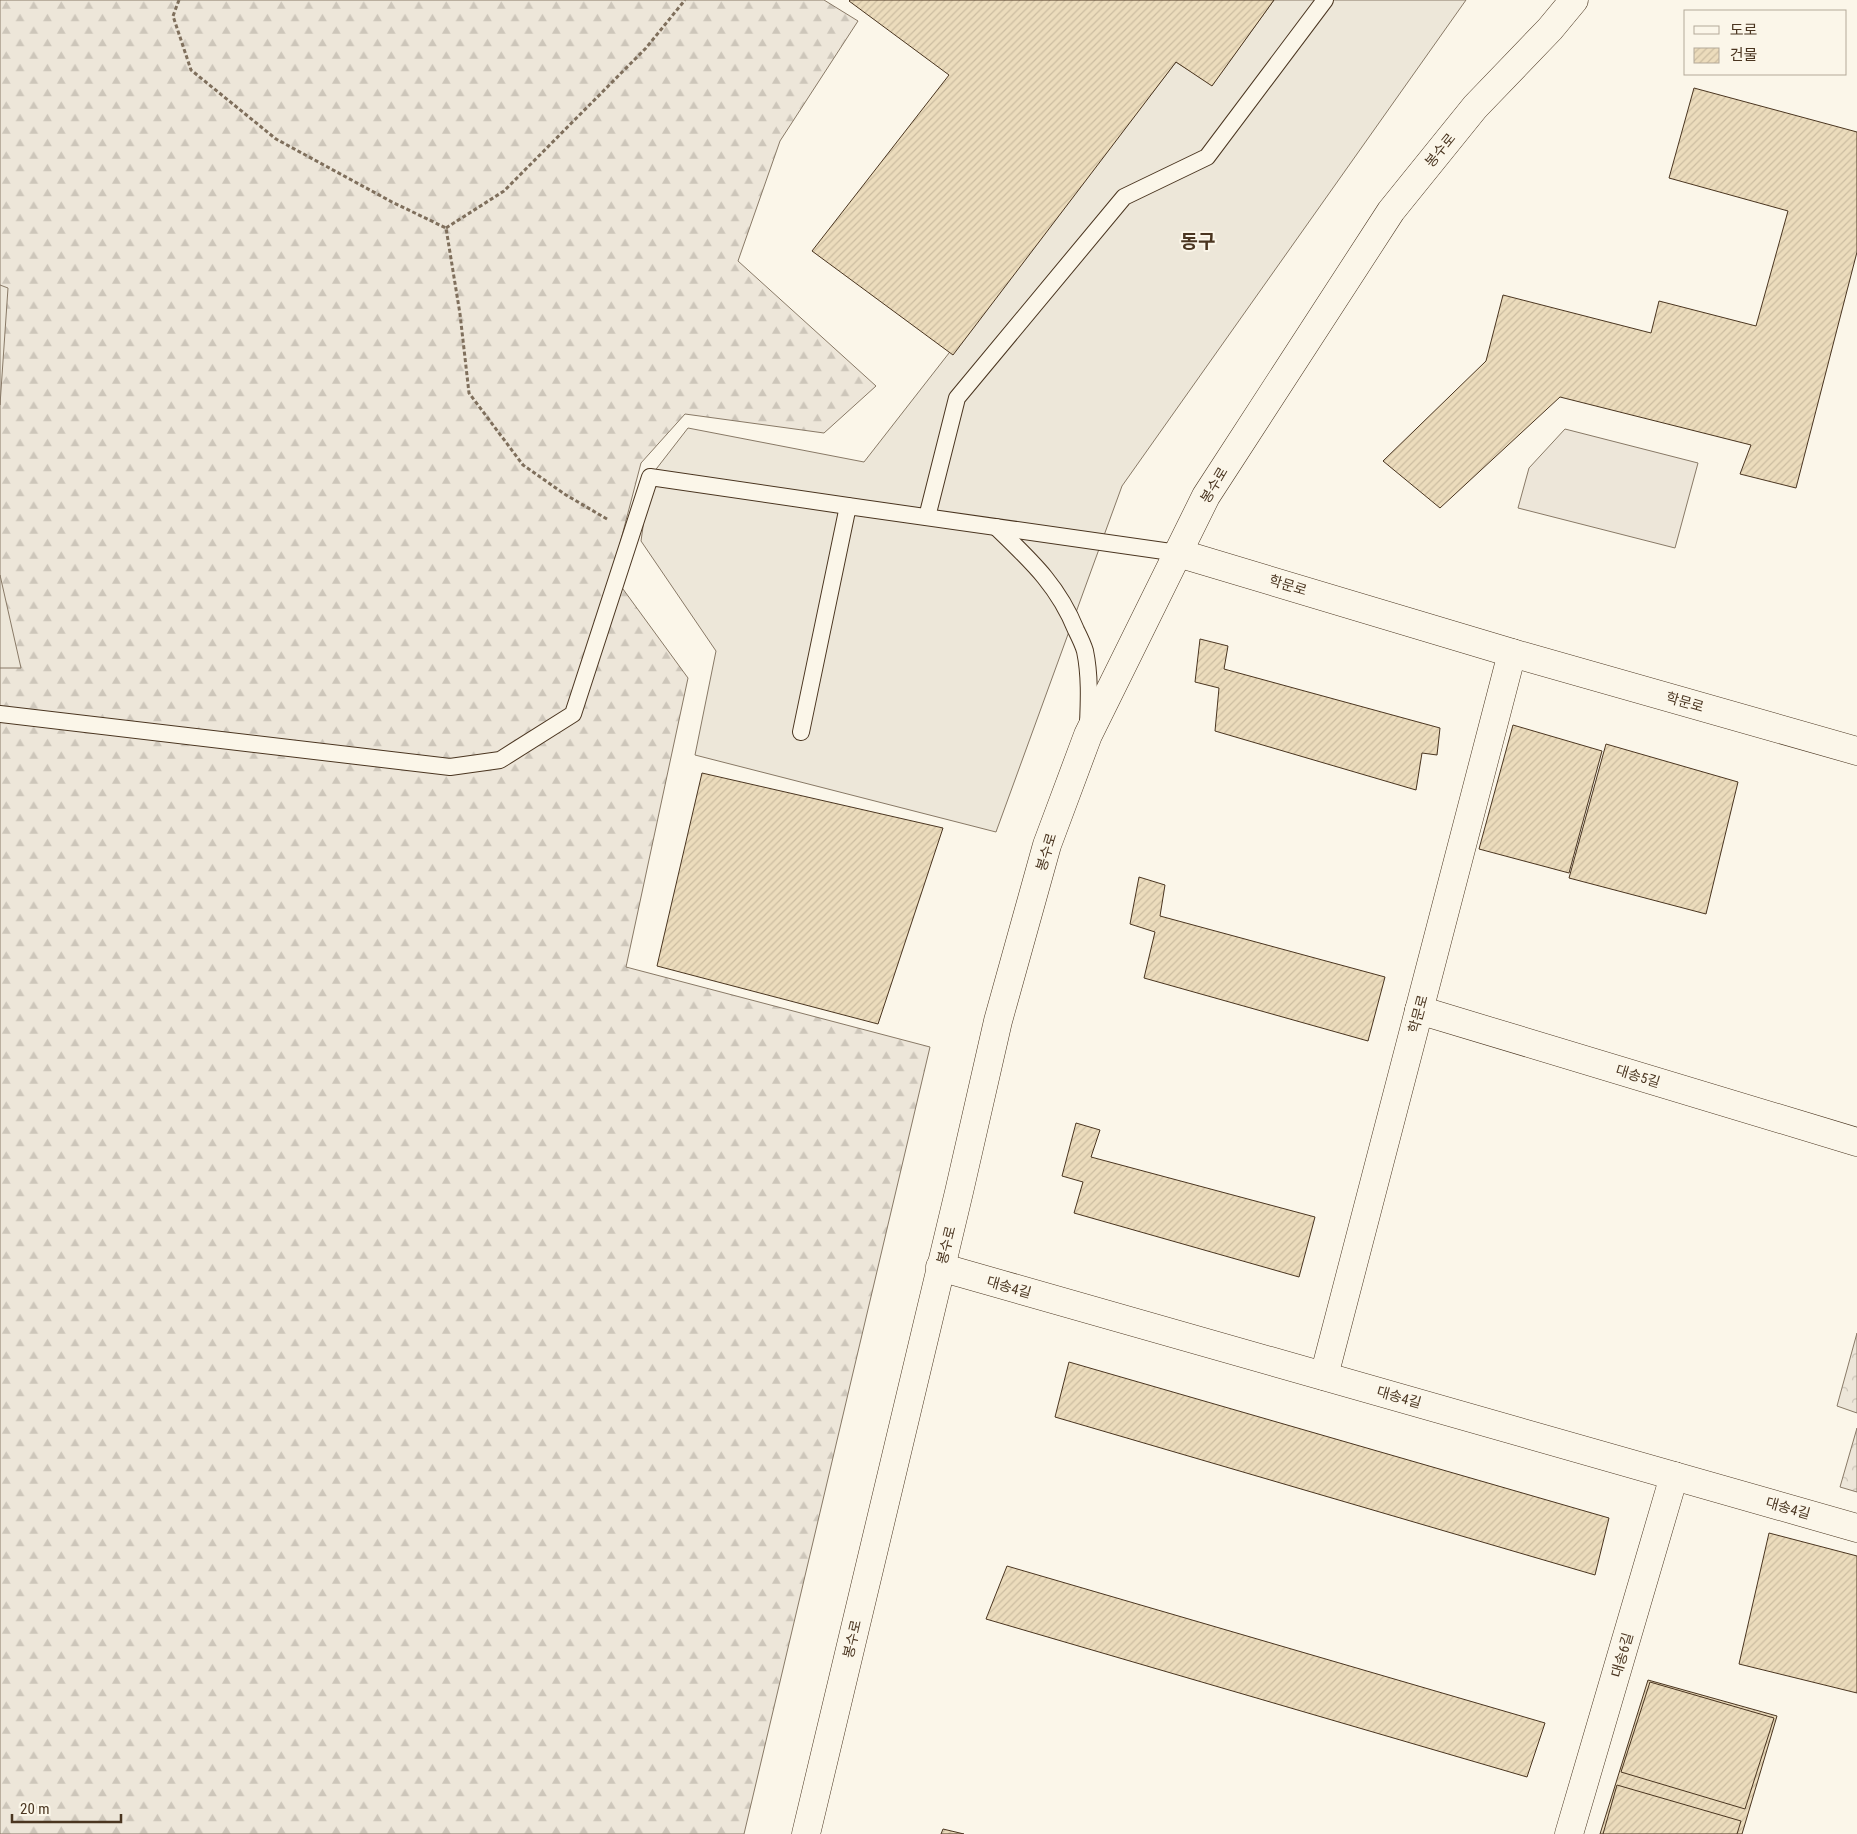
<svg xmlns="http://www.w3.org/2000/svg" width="1857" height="1834" viewBox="0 0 1857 1834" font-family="'Roboto Condensed','Noto Sans KR',sans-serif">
	<defs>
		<pattern id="forest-firs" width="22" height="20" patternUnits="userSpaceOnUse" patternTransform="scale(1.25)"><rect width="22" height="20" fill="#ede6d9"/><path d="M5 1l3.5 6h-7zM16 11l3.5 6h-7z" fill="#cdc6ba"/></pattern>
		<pattern id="park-crowns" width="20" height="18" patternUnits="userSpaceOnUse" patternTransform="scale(1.25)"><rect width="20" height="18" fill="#ede6d9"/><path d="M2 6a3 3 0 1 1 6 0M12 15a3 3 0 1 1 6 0" fill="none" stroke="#cdc6ba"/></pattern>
		<pattern id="building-hatch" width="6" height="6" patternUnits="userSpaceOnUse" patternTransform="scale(1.25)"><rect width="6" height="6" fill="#ecdcbc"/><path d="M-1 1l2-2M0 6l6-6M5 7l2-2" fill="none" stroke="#ccbda1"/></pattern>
	</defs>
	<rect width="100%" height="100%" fill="#fbf6e9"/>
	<path fill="url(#forest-firs)" stroke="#887966" d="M0,0H824L858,21L780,141L738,261L876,386L824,433L685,414L641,463L612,574L688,678L626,967L930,1047L744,1834H0Z"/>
	<g fill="url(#park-crowns)" stroke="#887966">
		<path d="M1857,1333V1413L1837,1406Z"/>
		<path d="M1857,1428V1492L1840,1487Z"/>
	</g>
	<path fill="#ede6d9" stroke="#887966" d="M1565,429L1698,463L1675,548L1518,508L1529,468Z"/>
	<g fill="#ede7d9" stroke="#887966">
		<path d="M1274,0H1466L1122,486L996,832L695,755L716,651L641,541L650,477L688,428L864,462L1176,62L1212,85Z"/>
		<path d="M0,285L8,288L0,405Z"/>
		<path d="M0,575L21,668H0Z"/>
	</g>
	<g fill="url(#building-hatch)" stroke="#4a3520">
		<path d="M850,0H1274L1212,86L1176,62L953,355L812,251L949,75L849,1Z"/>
		<path d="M1694,88L1857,132V252L1796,488L1740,474L1751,445L1560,397L1440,508L1383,461L1486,361L1503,295L1651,333L1659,301L1756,326L1788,211L1669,178Z"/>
		<path d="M1200,639L1228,646L1224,669L1440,728L1437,755L1422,753L1416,790L1215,731L1219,688L1195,682Z"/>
		<path d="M1513,725L1602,751L1569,873L1479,849Z"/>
		<path d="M1606,744L1738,782L1706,914L1569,878Z"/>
		<path d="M702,773L943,828L878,1024L657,966Z"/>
		<path d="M1139,877L1165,885L1160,916L1385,977L1368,1041L1144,978L1155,932L1130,924Z"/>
		<path d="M1076,1123L1100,1130L1091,1157L1315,1217L1299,1277L1074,1213L1083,1182L1062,1176Z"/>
		<path d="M1069,1362L1609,1518L1595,1575L1055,1417Z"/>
		<path d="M1769,1533L1857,1556V1693L1739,1664Z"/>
		<path d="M1007,1566L1545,1723L1527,1777L986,1619Z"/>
		<path d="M1648,1680L1777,1716L1742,1834H1600Z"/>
		<path d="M1650,1682L1774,1718L1745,1809L1621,1772Z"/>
		<path d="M1617,1785L1741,1821L1737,1834H1603Z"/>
		<path d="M943,1829L964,1834H941Z"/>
	</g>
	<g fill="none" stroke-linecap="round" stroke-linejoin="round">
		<defs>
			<g id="service">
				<path d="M927,517L957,398L1124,197L1207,157L1325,0"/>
				<path d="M996,527C1030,560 1058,585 1076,630C1079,636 1083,644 1085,651C1090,675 1089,700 1088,724"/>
				<path d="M0,714L450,767L500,760L573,714L650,477L848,506"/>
				<path d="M801,732L848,506L1178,553"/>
			</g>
			<g id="minor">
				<path d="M1419,1010L1857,1142"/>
				<path d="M940,1267L1857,1528"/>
				<path d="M1324,1376L1512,653"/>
				<path d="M1569,1834L1674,1476"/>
			</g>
			<path id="tertiary" d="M1178,553L1512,653L1857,751"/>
			<path id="secondary" d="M806,1834L959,1192L998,1021L1047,845L1088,735L1206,496L1391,211L1475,107L1550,29L1574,0"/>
		</defs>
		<use href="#service" stroke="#4a3520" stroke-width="18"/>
		<use href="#minor" stroke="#4a3520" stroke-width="29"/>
		<use href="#tertiary" stroke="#4a3520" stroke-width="29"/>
		<use href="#secondary" stroke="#4a3520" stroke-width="29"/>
		<g stroke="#7f6f5c" stroke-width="3" stroke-dasharray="4 2.5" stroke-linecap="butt">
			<path d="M179,0L173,16L191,70L276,139L392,202L446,228L460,314L469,393L523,465L566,495L607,519"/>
			<path d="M446,228L504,191L646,48L685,0"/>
		</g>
		<use href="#service" stroke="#fbf6e9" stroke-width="16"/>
		<use href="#minor" stroke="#fbf6e9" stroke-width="28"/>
		<use href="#tertiary" stroke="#fbf6e9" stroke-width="28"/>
		<use href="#secondary" stroke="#fbf6e9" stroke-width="28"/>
	</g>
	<g text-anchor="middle" stroke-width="4" stroke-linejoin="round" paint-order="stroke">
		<g font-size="14" fill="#4a3520" stroke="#fbf6e9">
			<text transform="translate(1440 150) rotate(-51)" y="5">봉수로</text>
			<text transform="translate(1214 485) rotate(-59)" y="5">봉수로</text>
			<text transform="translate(1288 585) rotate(17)" y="5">학문로</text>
			<text transform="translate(1685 702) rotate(16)" y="5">학문로</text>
			<text transform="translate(1046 852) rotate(-73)" y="5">봉수로</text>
			<text transform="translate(1418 1014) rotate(-75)" y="5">학문로</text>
			<text transform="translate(1638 1076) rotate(17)" y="5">대송5길</text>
			<text transform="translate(946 1245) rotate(-76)" y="5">봉수로</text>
			<text transform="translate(1009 1287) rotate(16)" y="5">대송4길</text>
			<text transform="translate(1399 1397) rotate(16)" y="5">대송4길</text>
			<text transform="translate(1788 1508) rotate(16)" y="5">대송4길</text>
			<text transform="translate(852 1639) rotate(-77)" y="5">봉수로</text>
			<text transform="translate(1622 1655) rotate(-74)" y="5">대송6길</text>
		</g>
		<g font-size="19" font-weight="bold" fill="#4a3520" stroke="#fbf6e9">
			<text x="1198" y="248">동구</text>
		</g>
	</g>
	<rect x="1684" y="10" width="162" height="65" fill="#fbf6e9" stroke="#b4a999"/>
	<rect x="1694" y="26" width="25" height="8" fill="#fbf6e9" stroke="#b4a999"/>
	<text x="1730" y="35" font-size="15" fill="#4a3520">도로</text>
	<rect x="1694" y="48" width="25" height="15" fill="url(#building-hatch)" stroke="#b4a999"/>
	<text x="1730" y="60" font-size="15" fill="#4a3520">건물</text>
	<path d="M12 1814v8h109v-8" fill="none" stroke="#4a3520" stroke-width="2.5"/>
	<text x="20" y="1814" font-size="15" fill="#4a3520" stroke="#fbf6e9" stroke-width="4" paint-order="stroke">20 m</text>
</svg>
